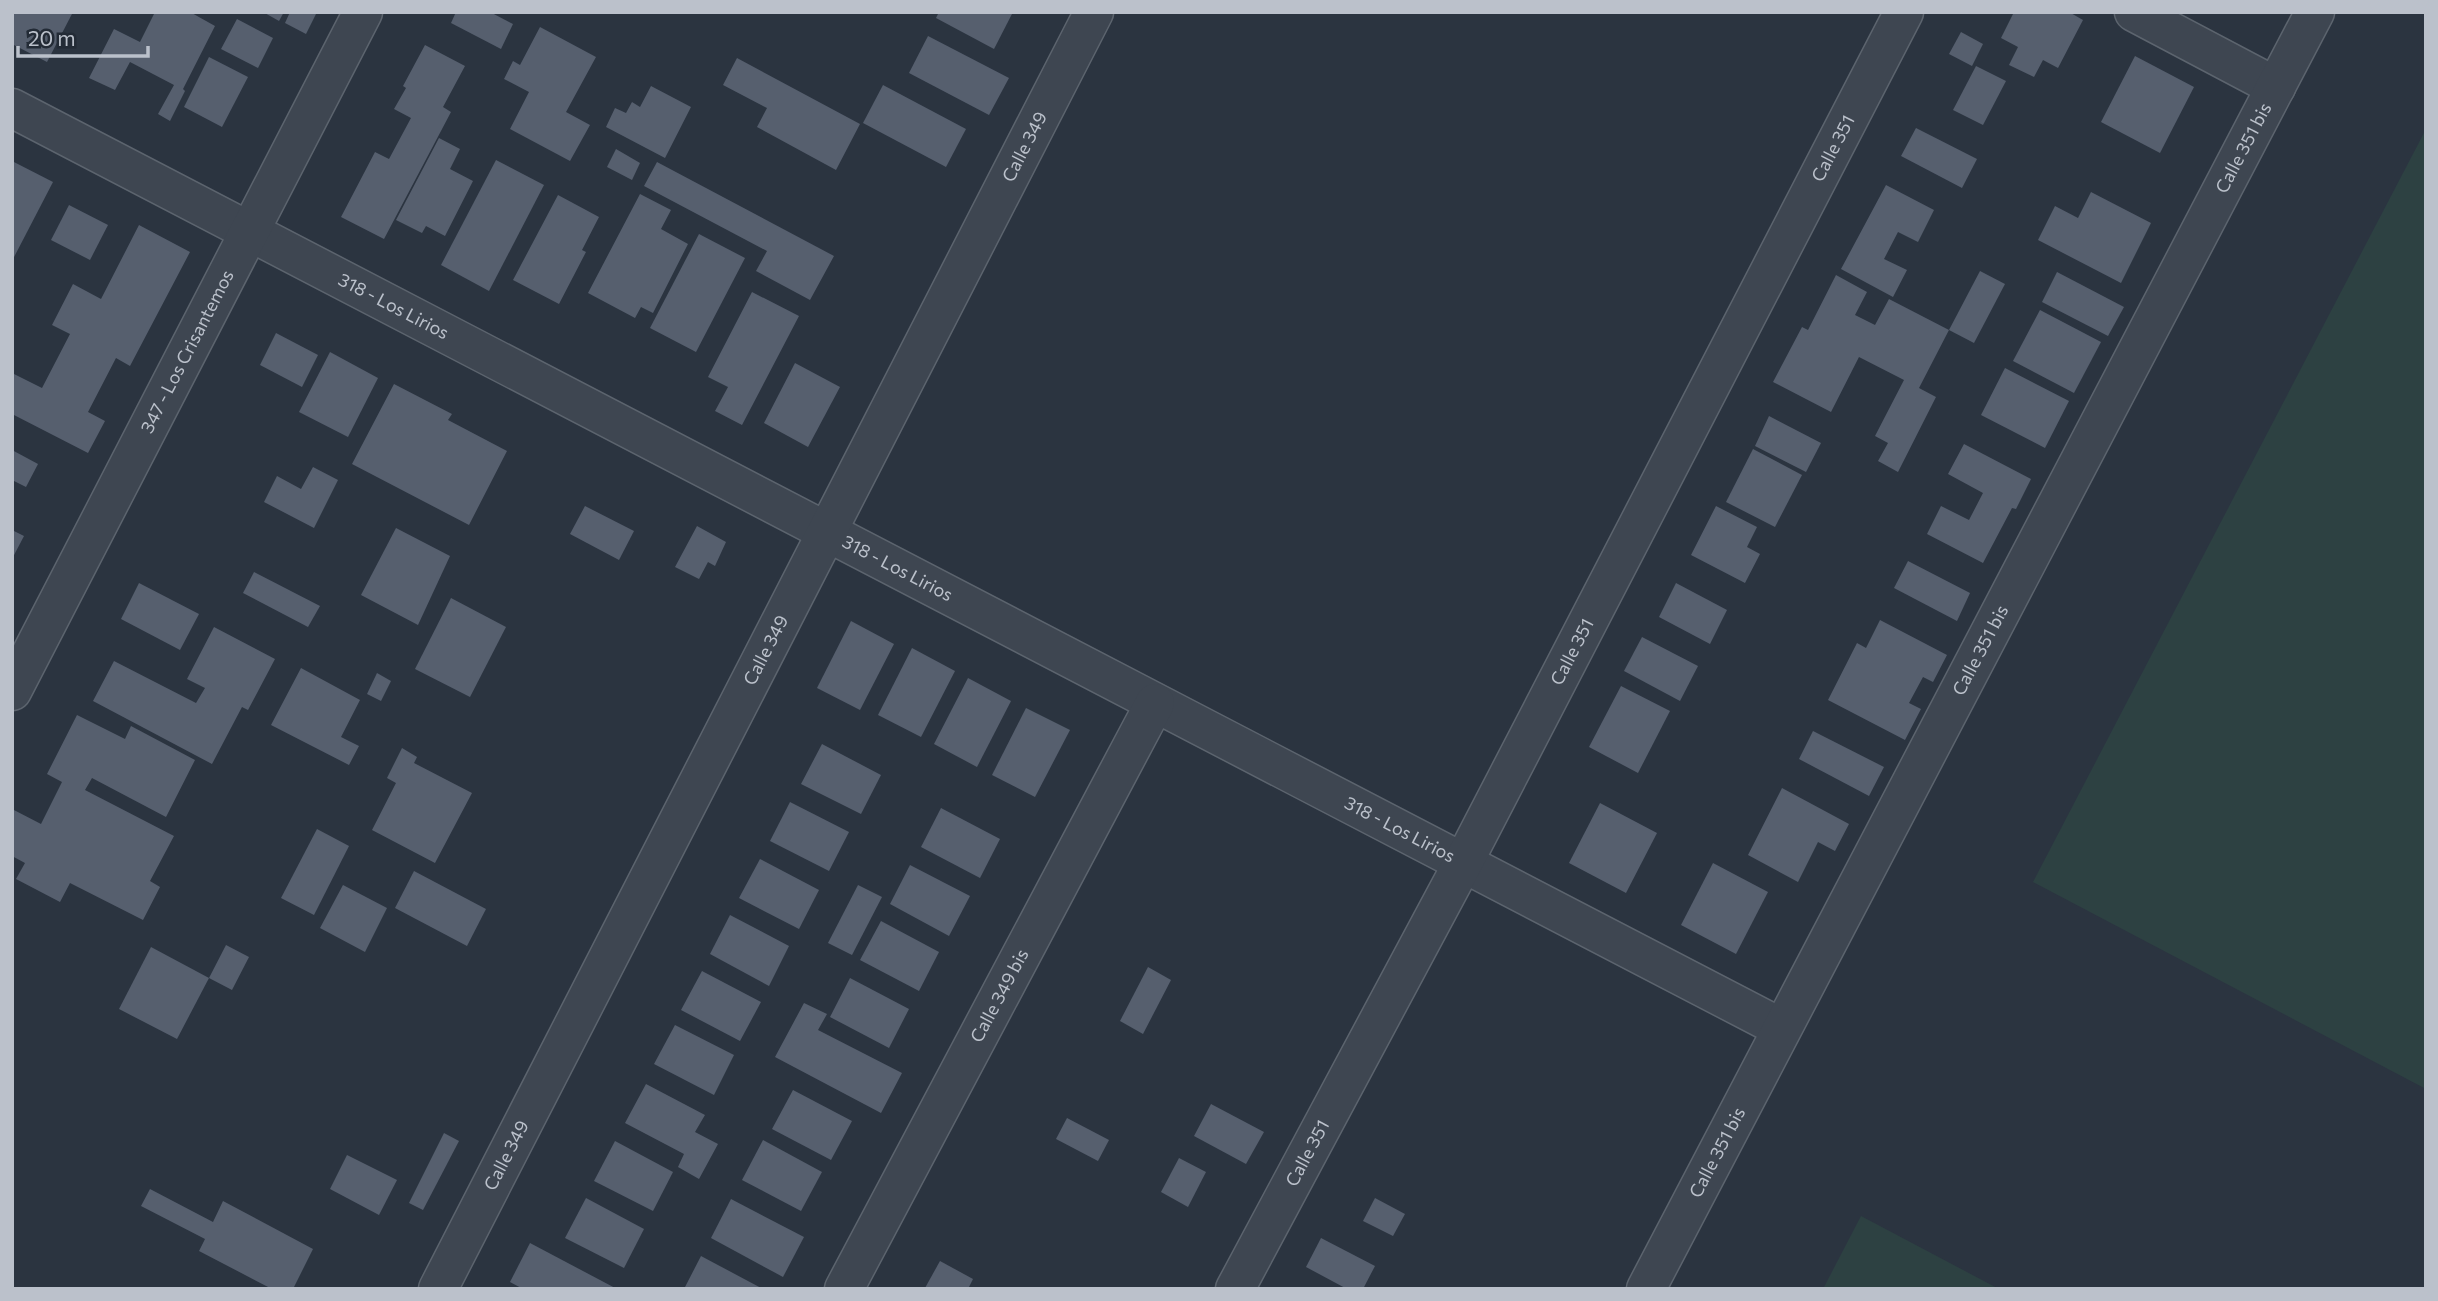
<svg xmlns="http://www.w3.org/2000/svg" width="2438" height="1301" viewBox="0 0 2438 1301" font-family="Commissioner,sans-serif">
	<rect width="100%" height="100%" fill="#2b3440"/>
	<g fill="#2d4142">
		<path d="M2426,129V1089L2033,882Z"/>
		<path d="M1861,1216L1999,1289H1823Z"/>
	</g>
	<g fill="#565f6e">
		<path d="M12,12H73L47,62L12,44Z"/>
		<path d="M155,12H190L215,26L183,89L185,91L170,121L158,114L174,85L130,62L115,90L89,78L114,29L140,42Z"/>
		<path d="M263,12H284L279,21Z"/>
		<path d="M290,12H317L306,34L285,23Z"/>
		<path d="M456,12H490L513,24L501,49L451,23Z"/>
		<path d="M939,12H1013L994,49L936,18Z"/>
		<path d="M2014,12H2069L2083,20L2058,68L2043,60L2034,77L2009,65L2018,47L2001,38Z"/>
		<path d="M237,19L273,38L258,68L221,49Z"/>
		<path d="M540,27L596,57L566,112L590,125L570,161L510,129L529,92L504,79L513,61L520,65Z"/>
		<path d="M1961,32L1983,44L1972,66L1949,54Z"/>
		<path d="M928,36L1009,78L989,115L909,73Z"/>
		<path d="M425,45L465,66L443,107L451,112L384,239L341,217L375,152L389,159L411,118L394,109L406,88L403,86Z"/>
		<path d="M2135,56L2194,87L2160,153L2101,122Z"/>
		<path d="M209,57L248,77L222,127L184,107Z"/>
		<path d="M737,58L860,124L836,170L757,127L767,108L723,85Z"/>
		<path d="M1976,66L2006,81L1983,125L1953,110Z"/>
		<path d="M883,85L966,129L946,167L863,123Z"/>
		<path d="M651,86L691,107L665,158L606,127L615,108L626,113L632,102L640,107Z"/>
		<path d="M1916,128L1977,159L1962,188L1901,156Z"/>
		<path d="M439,138L460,149L450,169L473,181L445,236L426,226L422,233L396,220Z"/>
		<path d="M616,149L640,163L632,180L607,167Z"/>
		<path d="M496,160L544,185L489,291L441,265Z"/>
		<path d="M12,161L53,182L12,261Z"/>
		<path d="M657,162L834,256L810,300L756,271L767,251L644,186Z"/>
		<path d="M1886,185L1934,210L1918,242L1898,232L1884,259L1907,270L1893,297L1841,269Z"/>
		<path d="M2091,192L2151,223L2121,283L2038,240L2055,206L2078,218Z"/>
		<path d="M640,194L671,210L661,229L688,244L653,313L641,307L635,318L588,293Z"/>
		<path d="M558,195L599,217L582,250L586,252L559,304L513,280Z"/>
		<path d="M69,205L108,225L90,260L51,240Z"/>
		<path d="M139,225L190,252L130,366L116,358L88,412L105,421L88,453L12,414V373L42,388L70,334L52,325L73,284L101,299Z"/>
		<path d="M699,234L745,258L696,352L650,328Z"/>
		<path d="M1980,271L2005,284L1974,343L1949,330Z"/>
		<path d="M2057,272L2124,307L2108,336L2042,302Z"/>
		<path d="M1836,275L1867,292L1855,315L1875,325L1889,299L1949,330L1919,388L1936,397L1898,472L1878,461L1888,443L1875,436L1904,380L1859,357L1831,412L1773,382L1802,327L1808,330Z"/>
		<path d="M752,292L799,316L742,425L715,411L728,387L708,377Z"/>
		<path d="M2040,310L2101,342L2074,393L2013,361Z"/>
		<path d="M276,333L318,355L302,387L260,365Z"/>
		<path d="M330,352L378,378L348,437L299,412Z"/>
		<path d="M795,363L840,387L808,447L764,423Z"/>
		<path d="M2005,368L2069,401L2045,448L1981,415Z"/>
		<path d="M394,384L452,414L448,420L507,451L469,525L352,464Z"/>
		<path d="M1769,416L1821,443L1806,472L1755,446Z"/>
		<path d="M1964,444L2031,479L2016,509L2012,508L1983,563L1927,534L1941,506L1969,520L1983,493L1948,474Z"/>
		<path d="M1753,449L1802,475L1775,527L1726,502Z"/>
		<path d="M12,450L38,464L26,487L12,480Z"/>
		<path d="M313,467L338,480L314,528L264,502L277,476L301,489Z"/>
		<path d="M585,506L634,531L619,560L570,534Z"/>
		<path d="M1716,506L1757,527L1747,547L1760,554L1745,583L1691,555Z"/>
		<path d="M697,526L726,542L715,566L708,562L699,579L675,567Z"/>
		<path d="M396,528L450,556L418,625L361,595Z"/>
		<path d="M12,530L24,536L12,559Z"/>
		<path d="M1908,561L1970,593L1957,621L1894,588Z"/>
		<path d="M254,572L320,606L308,627L243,593Z"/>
		<path d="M139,583L199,614L180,650L121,619Z"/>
		<path d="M1676,583L1727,610L1710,644L1659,617Z"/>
		<path d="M451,598L506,627L470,697L415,669Z"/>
		<path d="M1880,620L1947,655L1933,682L1923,677L1909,703L1921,709L1905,740L1828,700L1857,643L1866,648Z"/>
		<path d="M851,621L894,644L860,710L817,688Z"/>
		<path d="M214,627L275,659L248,710L242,707L212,764L93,701L114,661L196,703L205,688L187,679Z"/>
		<path d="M1642,637L1698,666L1680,701L1624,671Z"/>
		<path d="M912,648L955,671L921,737L878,715Z"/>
		<path d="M301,668L360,700L341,737L359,746L349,765L271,725Z"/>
		<path d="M377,673L391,681L381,701L367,694Z"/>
		<path d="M968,678L1011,701L977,767L934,744Z"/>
		<path d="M1621,686L1670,711L1638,773L1589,747Z"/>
		<path d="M1026,708L1070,730L1035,797L992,775Z"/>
		<path d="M77,715L125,739L131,726L195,760L166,817L92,778L85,790L174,836L150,881L160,887L143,920L70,883L60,902L16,879L25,863L12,856V809L41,824L62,782L47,774Z"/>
		<path d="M1813,731L1884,767L1869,796L1799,759Z"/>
		<path d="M822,744L881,775L861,814L801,784Z"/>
		<path d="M402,748L417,757L414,763L472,793L435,863L372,830L396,783L387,778Z"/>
		<path d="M1782,788L1849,824L1835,851L1818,842L1798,882L1748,855Z"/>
		<path d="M790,802L849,832L829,871L770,841Z"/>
		<path d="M1600,803L1657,833L1626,893L1569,863Z"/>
		<path d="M941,808L1000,839L980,878L921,847Z"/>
		<path d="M317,829L349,846L314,915L281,898Z"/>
		<path d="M760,859L819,890L799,929L739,898Z"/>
		<path d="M1713,863L1768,892L1736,954L1681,925Z"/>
		<path d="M910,865L970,896L949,936L890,904Z"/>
		<path d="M414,871L486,909L467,946L395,908Z"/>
		<path d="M343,885L387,908L365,952L320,928Z"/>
		<path d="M858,885L882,897L852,955L828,943Z"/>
		<path d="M730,915L789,946L769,986L710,954Z"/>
		<path d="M881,921L939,952L919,991L860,960Z"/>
		<path d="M226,945L249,957L232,990L209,978Z"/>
		<path d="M151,947L209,978L177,1039L119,1009Z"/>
		<path d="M1148,967L1171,980L1143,1034L1120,1021Z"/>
		<path d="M702,971L761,1002L740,1041L681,1010Z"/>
		<path d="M850,978L909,1009L889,1048L830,1017Z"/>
		<path d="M804,1003L827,1014L818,1030L902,1073L881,1113L775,1057Z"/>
		<path d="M675,1025L734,1055L714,1095L654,1064Z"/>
		<path d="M646,1084L705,1115L695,1132L718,1144L699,1179L678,1167L684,1154L625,1123Z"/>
		<path d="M793,1090L852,1121L831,1160L772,1129Z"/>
		<path d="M1211,1104L1264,1132L1246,1164L1194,1136Z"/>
		<path d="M1067,1118L1109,1140L1098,1161L1056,1139Z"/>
		<path d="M444,1133L459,1141L423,1210L409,1203Z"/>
		<path d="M763,1140L822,1172L801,1211L742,1180Z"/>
		<path d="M615,1141L673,1172L653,1211L594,1181Z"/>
		<path d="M347,1155L397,1180L379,1215L330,1189Z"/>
		<path d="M1179,1158L1206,1172L1188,1207L1161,1192Z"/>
		<path d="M150,1189L213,1222L223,1201L313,1249L293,1289H272L199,1251L205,1239L141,1206Z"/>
		<path d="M586,1198L644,1229L624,1268L565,1238Z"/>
		<path d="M1375,1198L1405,1214L1393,1236L1363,1221Z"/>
		<path d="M731,1199L804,1237L783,1277L711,1238Z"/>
		<path d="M1321,1238L1375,1266L1363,1289H1347L1306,1267Z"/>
		<path d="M530,1243L617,1289H523L510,1282Z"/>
		<path d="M701,1256L763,1289H684Z"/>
		<path d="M940,1261L973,1279L968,1289L925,1288Z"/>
	</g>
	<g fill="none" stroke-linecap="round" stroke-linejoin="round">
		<defs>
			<g id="minor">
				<path d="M2134,12L2276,87"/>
				<path id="s1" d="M12,108L1781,1028"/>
				<path id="s2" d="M12,691L363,12"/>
				<path id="s3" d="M438,1289L1094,12"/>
				<path id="s4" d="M844,1289L1155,703"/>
				<path id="s5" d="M1235,1289L1463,863L1904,12"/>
				<path id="s6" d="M1646,1289L2315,12"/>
			</g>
		</defs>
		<use href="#minor" stroke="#5c646e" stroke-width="41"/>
		<use href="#minor" stroke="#3e4651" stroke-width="38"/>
	</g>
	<g text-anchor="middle" stroke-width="6" stroke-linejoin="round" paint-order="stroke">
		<g font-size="18" fill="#bbc1cb" stroke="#232b36">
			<text dy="6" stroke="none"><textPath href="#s3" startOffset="1284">Calle 349</textPath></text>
			<text dy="6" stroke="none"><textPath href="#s6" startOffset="1288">Calle 351 bis</textPath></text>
			<text dy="6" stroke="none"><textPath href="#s5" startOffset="1288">Calle 351</textPath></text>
			<text dy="6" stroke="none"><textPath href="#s1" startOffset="430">318 - Los Lirios</textPath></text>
			<text dy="6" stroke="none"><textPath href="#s2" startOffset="382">347 - Los Crisantemos</textPath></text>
			<text dy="6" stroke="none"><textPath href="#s1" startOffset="998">318 - Los Lirios</textPath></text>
			<text dy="6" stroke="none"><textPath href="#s6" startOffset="721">Calle 351 bis</textPath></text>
			<text dy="6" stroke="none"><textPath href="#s3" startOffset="718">Calle 349</textPath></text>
			<text dy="6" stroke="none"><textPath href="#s5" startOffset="721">Calle 351</textPath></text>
			<text dy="6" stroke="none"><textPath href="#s1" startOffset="1564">318 - Los Lirios</textPath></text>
			<text dy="6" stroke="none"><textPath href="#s4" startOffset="332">Calle 349 bis</textPath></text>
			<text dy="6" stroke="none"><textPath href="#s6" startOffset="154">Calle 351 bis</textPath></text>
			<text dy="6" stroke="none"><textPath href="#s5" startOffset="154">Calle 351</textPath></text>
			<text dy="6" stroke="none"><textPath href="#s3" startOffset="150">Calle 349</textPath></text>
		</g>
	</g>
	<rect width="2438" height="1301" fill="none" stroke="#bbc1cb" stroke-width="28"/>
	<path d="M18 46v10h130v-10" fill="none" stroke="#bbc1cb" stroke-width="3.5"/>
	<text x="28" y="46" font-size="21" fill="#bbc1cb" stroke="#232b36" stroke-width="5" paint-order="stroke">20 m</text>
</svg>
